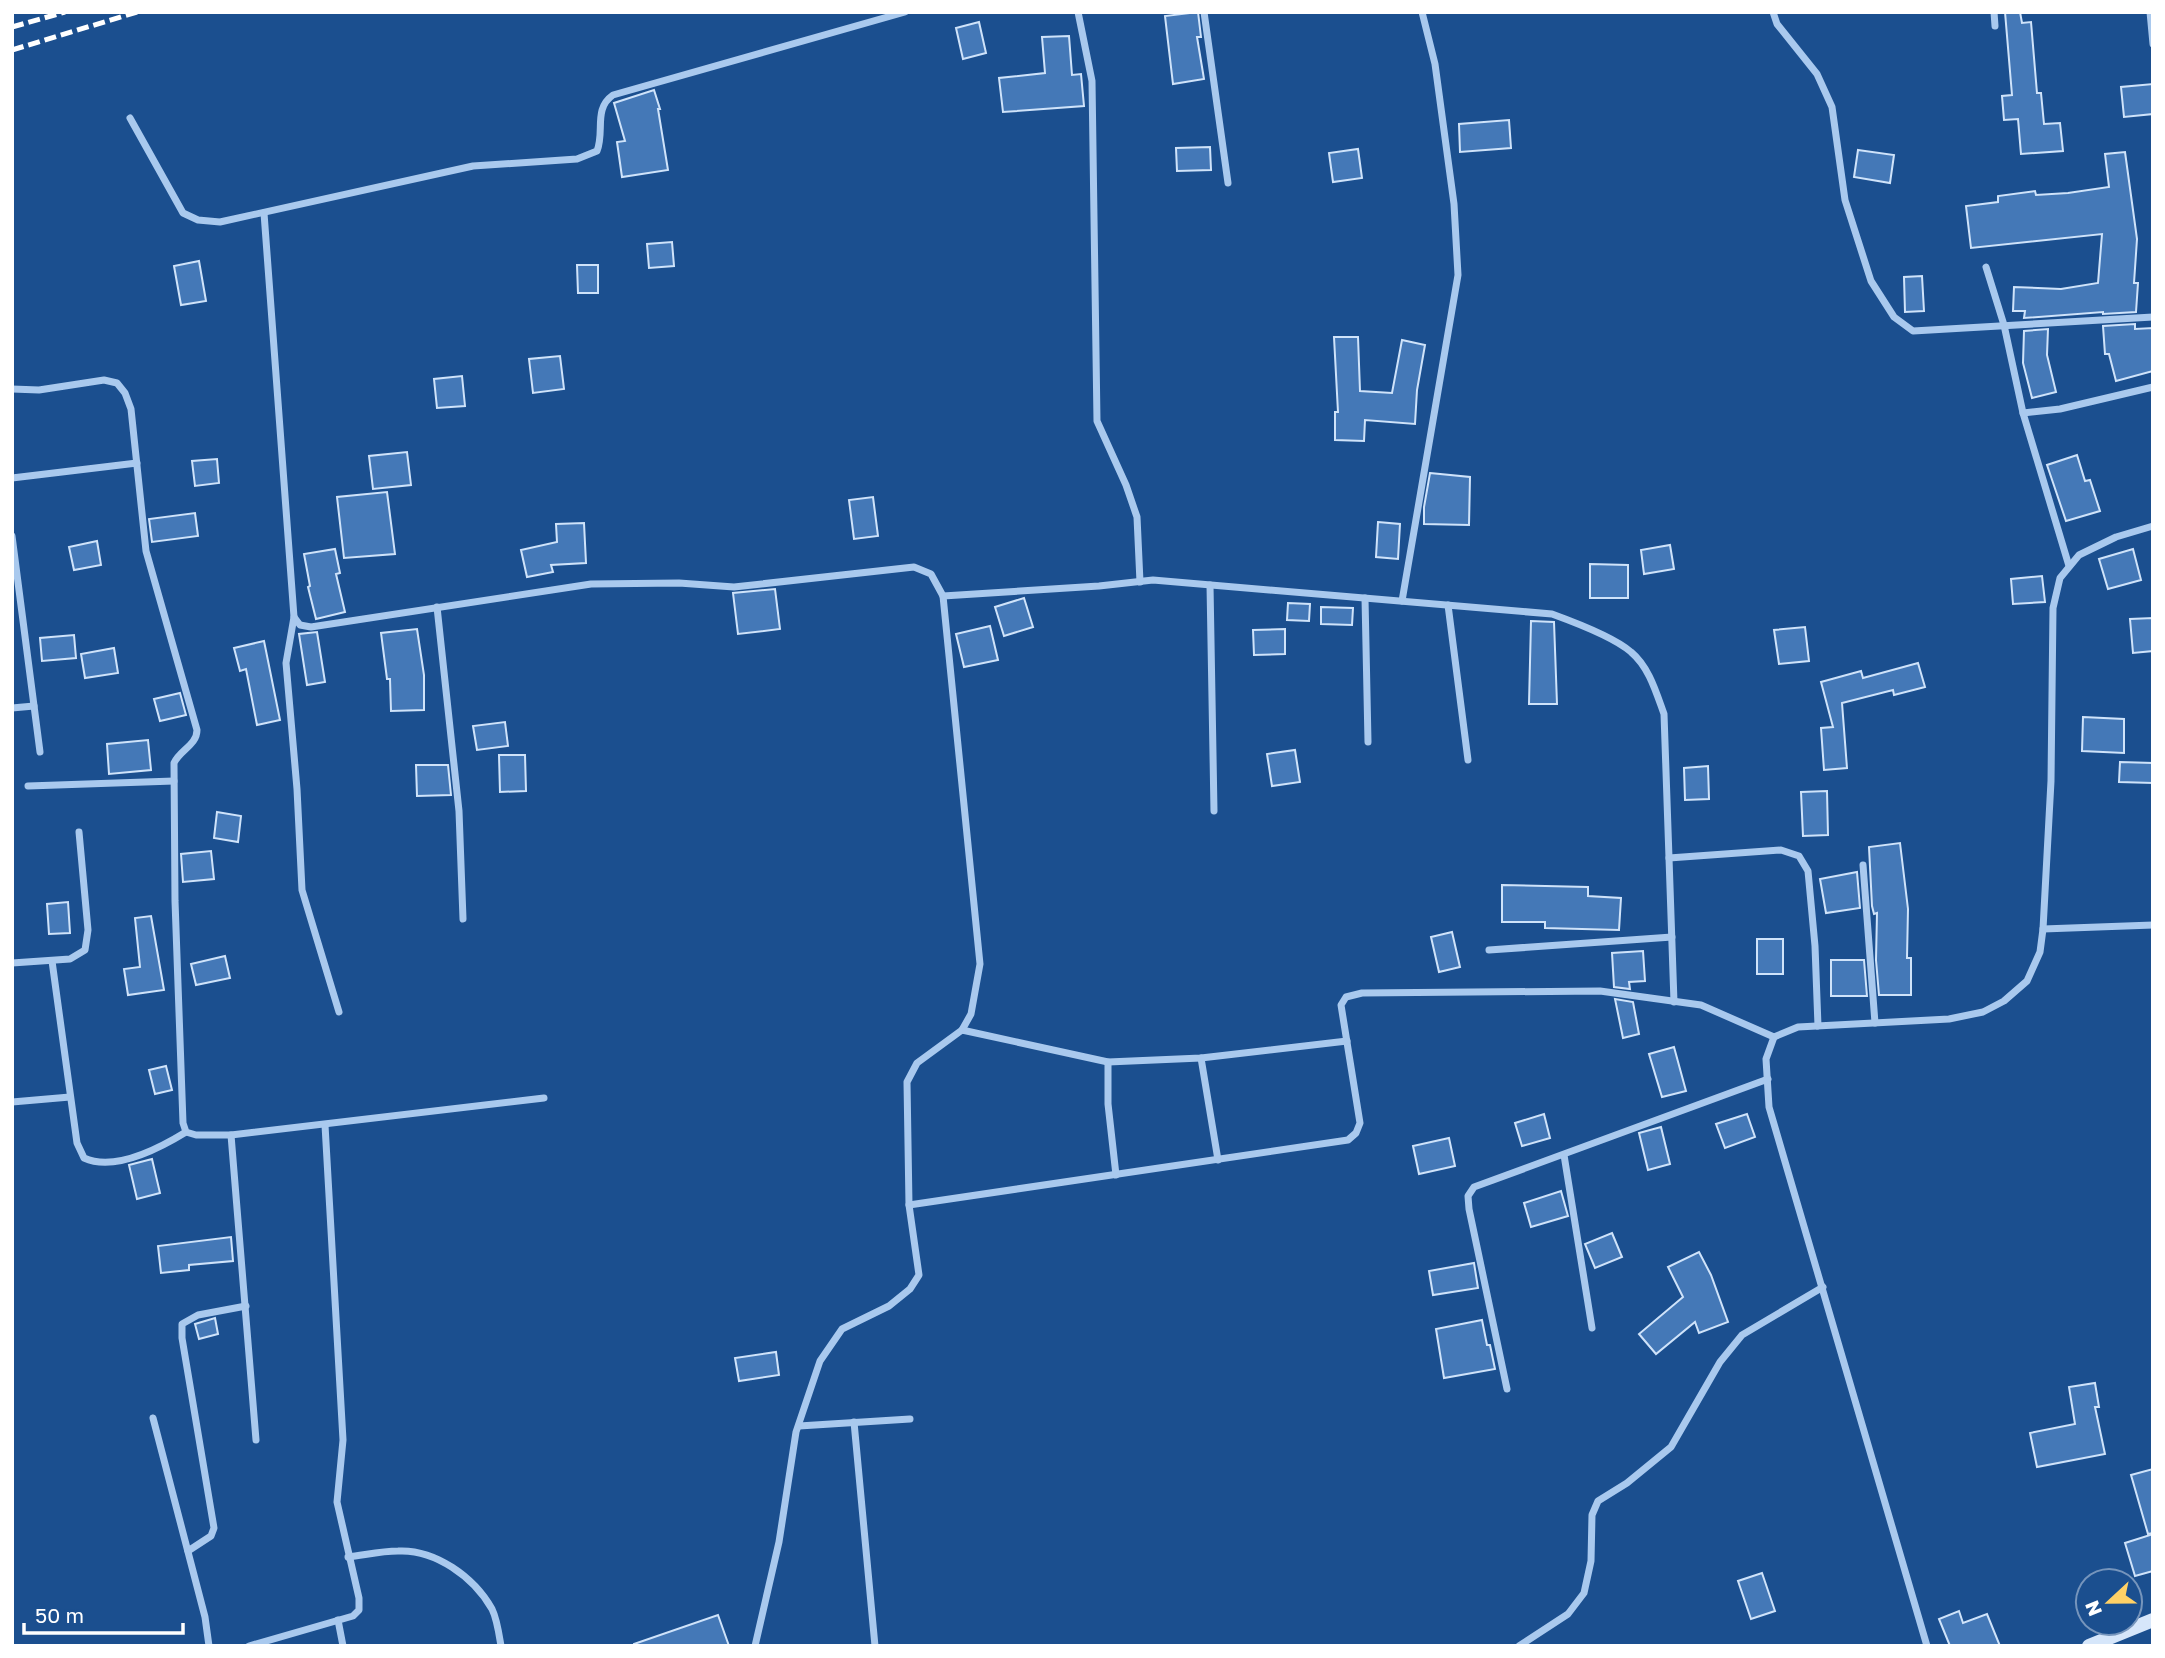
<svg xmlns="http://www.w3.org/2000/svg" width="2165" height="1658" viewBox="0 0 2165 1658" font-family="'Golos Text',sans-serif">
	<rect width="100%" height="100%" fill="#1b4f8f"/>
	<g fill="#4478b7" stroke="#cfe3fa" stroke-width="2">
		<path d="M1198,12L1201,37H1197L1204,79L1173,84L1165,16Z"/>
		<path d="M2005,12H2020L2022,23L2031,22L2037,93H2041L2044,124L2060,123L2063,151L2021,154L2018,119L2004,120L2002,96L2012,95Z"/>
		<path d="M979,22L986,53L963,59L956,28Z"/>
		<path d="M1069,36L1072,75L1081,74L1084,106L1003,112L999,78L1045,73L1042,37Z"/>
		<path d="M2153,84V114L2124,117L2121,87Z"/>
		<path d="M654,90L660,109H658L668,170L622,177L617,142L625,141L614,103Z"/>
		<path d="M1509,120L1511,148L1460,152L1459,124Z"/>
		<path d="M1210,147L1211,170L1177,171L1176,148Z"/>
		<path d="M1358,149L1362,178L1333,182L1329,153Z"/>
		<path d="M1858,150L1894,155L1890,183L1854,177Z"/>
		<path d="M2125,152L2137,239L2134,283H2138L2136,312L2103,314V312L2024,318L2025,311H2013L2014,287L2061,289L2098,283L2102,234L1971,248L1966,206L1998,202V196L2035,191L2036,195L2068,193L2109,187L2105,154Z"/>
		<path d="M672,242L674,266L649,268L647,244Z"/>
		<path d="M199,261L206,301L181,305L174,266Z"/>
		<path d="M577,265H598V293H578Z"/>
		<path d="M1922,276L1924,311L1905,312L1904,277Z"/>
		<path d="M2135,324V329L2153,328V371L2116,381L2109,354H2105L2103,326Z"/>
		<path d="M2048,329L2047,355L2056,392L2032,398L2023,363L2024,331Z"/>
		<path d="M1334,337H1358L1360,391L1392,393L1402,340L1425,345L1417,390L1415,424L1365,420L1364,441L1335,440V412H1338Z"/>
		<path d="M560,356L564,389L533,393L529,359Z"/>
		<path d="M462,376L465,406L437,408L434,379Z"/>
		<path d="M407,452L411,485L373,489L369,456Z"/>
		<path d="M2077,455L2085,481L2090,480L2100,511L2066,521L2047,465Z"/>
		<path d="M217,459L219,483L195,486L192,461Z"/>
		<path d="M1430,473L1470,477L1469,525L1424,524V507Z"/>
		<path d="M387,492L395,554L344,558L337,497Z"/>
		<path d="M873,497L878,536L854,539L849,500Z"/>
		<path d="M195,513L198,536L152,542L149,519Z"/>
		<path d="M1378,522L1400,524L1398,559L1376,557Z"/>
		<path d="M584,523L586,563L551,565L553,572L527,577L521,550L557,542L556,524Z"/>
		<path d="M97,541L101,565L74,570L69,547Z"/>
		<path d="M1670,545L1674,569L1644,574L1641,550Z"/>
		<path d="M335,549L340,573L336,574L345,612L316,619L308,587L310,586L304,554Z"/>
		<path d="M2133,549L2141,580L2108,589L2099,559Z"/>
		<path d="M1590,564L1628,565V598H1590Z"/>
		<path d="M2042,576L2045,602L2013,604L2011,579Z"/>
		<path d="M775,589L780,629L738,634L733,593Z"/>
		<path d="M1024,598L1033,627L1004,636L995,607Z"/>
		<path d="M1288,603L1310,604L1309,621L1287,620Z"/>
		<path d="M1321,607L1353,608L1352,625L1321,624Z"/>
		<path d="M2153,618V651L2133,653L2130,619Z"/>
		<path d="M1531,621L1554,622L1557,704H1529Z"/>
		<path d="M990,626L998,660L964,667L956,634Z"/>
		<path d="M1805,627L1809,661L1779,664L1774,630Z"/>
		<path d="M417,629L424,675V710L391,711L390,679H387L381,633Z"/>
		<path d="M1285,629V654L1254,655L1253,630Z"/>
		<path d="M317,632L325,682L307,685L299,634Z"/>
		<path d="M74,635L76,658L42,661L40,638Z"/>
		<path d="M264,641L280,720L257,725L246,669L240,671L234,648Z"/>
		<path d="M114,648L118,673L85,678L81,654Z"/>
		<path d="M1918,663L1925,687L1894,695L1893,690L1842,703L1847,768L1824,770L1821,728L1833,727L1821,682L1861,671L1863,678Z"/>
		<path d="M180,693L186,715L160,721L154,699Z"/>
		<path d="M2083,717L2124,719V753L2082,751Z"/>
		<path d="M505,722L508,746L477,750L473,726Z"/>
		<path d="M148,740L151,770L109,774L107,744Z"/>
		<path d="M1295,750L1300,782L1272,786L1267,754Z"/>
		<path d="M499,755H525L526,791L500,792Z"/>
		<path d="M2120,762L2153,763V783L2119,782Z"/>
		<path d="M416,765H448L451,795L417,796Z"/>
		<path d="M1708,766L1709,799L1685,800L1684,768Z"/>
		<path d="M1827,791L1828,835L1803,836L1801,792Z"/>
		<path d="M217,812L241,816L238,842L214,838Z"/>
		<path d="M1900,843L1908,909L1907,958H1911V995H1879L1876,960L1877,913L1874,914L1872,906L1869,847Z"/>
		<path d="M211,851L214,879L183,882L181,854Z"/>
		<path d="M1857,872L1860,908L1826,913L1820,879Z"/>
		<path d="M1502,885L1588,887V896L1621,898L1619,930L1545,928V922H1502Z"/>
		<path d="M68,902L70,933L49,934L47,904Z"/>
		<path d="M151,916L164,990L128,995L124,969L140,967L135,918Z"/>
		<path d="M1452,932L1460,967L1439,972L1431,937Z"/>
		<rect x="1757" y="939" width="26" height="35"/>
		<path d="M1643,951L1645,981L1629,982L1630,989L1614,987L1612,953Z"/>
		<path d="M225,956L230,978L196,985L191,964Z"/>
		<path d="M1831,960H1864L1867,996H1831Z"/>
		<path d="M1615,999L1633,1002L1639,1034L1623,1038Z"/>
		<path d="M1674,1047L1686,1091L1662,1097L1649,1054Z"/>
		<path d="M166,1066L172,1090L155,1094L149,1070Z"/>
		<path d="M1544,1114L1550,1138L1522,1146L1515,1123Z"/>
		<path d="M1747,1114L1755,1137L1725,1148L1716,1124Z"/>
		<path d="M1661,1127L1670,1164L1648,1170L1639,1133Z"/>
		<path d="M1449,1138L1455,1166L1419,1174L1413,1146Z"/>
		<path d="M152,1159L160,1193L137,1199L129,1165Z"/>
		<path d="M1561,1191L1568,1216L1531,1227L1524,1203Z"/>
		<path d="M1612,1233L1622,1257L1595,1268L1585,1244Z"/>
		<path d="M231,1237L233,1261L189,1265V1270L161,1273L158,1246Z"/>
		<path d="M1699,1252L1711,1275L1728,1322L1699,1333L1695,1322L1656,1354L1639,1334L1683,1297L1668,1267Z"/>
		<path d="M1474,1263L1478,1288L1433,1295L1429,1271Z"/>
		<path d="M215,1318L218,1334L199,1339L195,1324Z"/>
		<path d="M1482,1320L1487,1345H1490L1495,1369L1444,1378L1436,1329Z"/>
		<path d="M776,1352L779,1375L739,1381L735,1358Z"/>
		<path d="M2095,1383L2099,1407H2095L2105,1454L2037,1467L2030,1433L2075,1424L2069,1387Z"/>
		<path d="M2153,1469V1533L2148,1534L2131,1475Z"/>
		<path d="M2153,1534V1571L2135,1576L2125,1543Z"/>
		<path d="M1762,1573L1775,1611L1751,1619L1738,1581Z"/>
		<path d="M1959,1611L1963,1623L1987,1614L2000,1646H1950L1939,1619Z"/>
		<path d="M718,1615L729,1646H634V1644Z"/>
	</g>
	<g fill="none" stroke-linecap="round" stroke-linejoin="round">
		<g stroke="#a9c9ee" stroke-width="7">
			<path d="M1078,12L1092,81L1097,421L1126,485L1137,517L1140,582"/>
			<path d="M1204,12L1228,183"/>
			<path d="M1773,12L1777,24L1817,74L1832,107L1845,200L1871,281L1894,317L1913,331L2153,317"/>
			<path d="M1994,12L1995,26"/>
			<path d="M2150,12L2153,44"/>
			<path d="M130,118L183,213L198,220L220,222L473,166L577,159L597,151C605,131 593,109 613,95L905,12"/>
			<path d="M264,213L294,617L300,625L311,627L591,584L679,583L734,587L914,567L931,574L943,596L980,964L971,1014L962,1030L917,1063L907,1082L909,1205L919,1275L910,1289L889,1306L842,1329L820,1361L796,1432L779,1542L755,1646"/>
			<path d="M1986,267L2004,325L2023,413L2069,566"/>
			<path d="M12,389L39,390L104,380L117,383L125,393L131,409L146,551L197,730C197,745 180,750 174,763L175,901L183,1123L186,1132L196,1135H231L544,1098"/>
			<path d="M2023,413L2060,409L2153,387"/>
			<path d="M12,478L137,463"/>
			<path d="M12,536L40,752"/>
			<path d="M1210,585L1214,811"/>
			<path d="M943,596L1099,586L1153,580L1552,614C1574,622 1614,637 1631,652C1649,667 1656,692 1664,714L1674,1002"/>
			<path d="M1365,598L1368,742"/>
			<path d="M1402,601L1458,275L1454,204L1435,64L1422,12"/>
			<path d="M1448,605L1468,760"/>
			<path d="M437,607L459,811L463,919"/>
			<path d="M294,617L286,663L297,789L302,890L339,1012"/>
			<path d="M12,708L34,706"/>
			<path d="M28,786L174,781"/>
			<path d="M1669,858L1781,850L1799,856L1808,871L1815,946L1818,1026"/>
			<path d="M1863,865L1875,1023"/>
			<path d="M2043,929L2153,925"/>
			<path d="M1489,950L1672,937"/>
			<path d="M52,961L77,1143L84,1158C115,1172 160,1148 186,1132"/>
			<path d="M12,963L70,959L85,950L88,930L79,832"/>
			<path d="M962,1030L1108,1062L1201,1058L1347,1041"/>
			<path d="M1201,1058L1218,1160"/>
			<path d="M1108,1062V1104L1116,1175"/>
			<path d="M12,1102L70,1097"/>
			<path d="M231,1135L256,1440"/>
			<path d="M1564,1155L1592,1328"/>
			<path d="M909,1205L1348,1140L1356,1133L1360,1123L1341,1005L1346,997L1362,993L1600,991L1701,1005L1774,1037"/>
			<path d="M1507,1389L1469,1209L1468,1196L1474,1187L1768,1079"/>
			<path d="M153,1418L205,1617L209,1646"/>
			<path d="M854,1422L875,1646"/>
			<path d="M799,1426L910,1419"/>
			<path d="M188,1551L211,1536L214,1528L182,1338V1324L198,1315L246,1306"/>
			<path d="M348,1557C365,1555 381,1551 398,1551C435,1549 474,1577 492,1609C497,1619 499,1634 501,1646"/>
			<path d="M338,1620L343,1646"/>
			<path d="M249,1646L353,1616L359,1610V1598L337,1502L343,1440L325,1125"/>
			<path d="M1519,1646L1568,1614L1584,1593L1591,1561L1592,1515L1598,1501L1627,1483L1671,1447L1720,1362L1742,1335L1823,1287"/>
			<path d="M1927,1646L1769,1107L1766,1059L1774,1037L1798,1027L1949,1019L1983,1012L2004,1001L2027,981L2040,952L2043,929L2051,781L2053,608L2060,578L2079,555L2116,537L2153,526"/>
		</g>
		<path stroke="#d6e6fa" stroke-width="14" d="M2089,1646L2153,1620"/>
		<g stroke="#fff" stroke-width="5" stroke-dasharray="12 5" stroke-linecap="butt">
			<path d="M12,27L65,12"/>
			<path d="M12,50L137,12"/>
		</g>
	</g>
	<rect width="2165" height="1658" fill="none" stroke="#ffffff" stroke-width="28"/>
	<g transform="translate(2109 1602) rotate(248)"><circle r="33" fill="#1b4f8f" stroke="#7695bc" stroke-width="2"/>
	<path d="M0-5L12 26L0 18L-12 26Z" fill="#ffd166"/>
	<text y="-10" font-size="19" font-weight="bold" text-anchor="middle" fill="#ffffff">N</text>
	</g>
	<path d="M24 1623v10h159v-10" fill="none" stroke="#ffffff" stroke-width="3.5"/>
	<text x="35" y="1623" font-size="21" fill="#ffffff" stroke="#1b4f8f" stroke-width="5" paint-order="stroke">50 m</text>
</svg>
